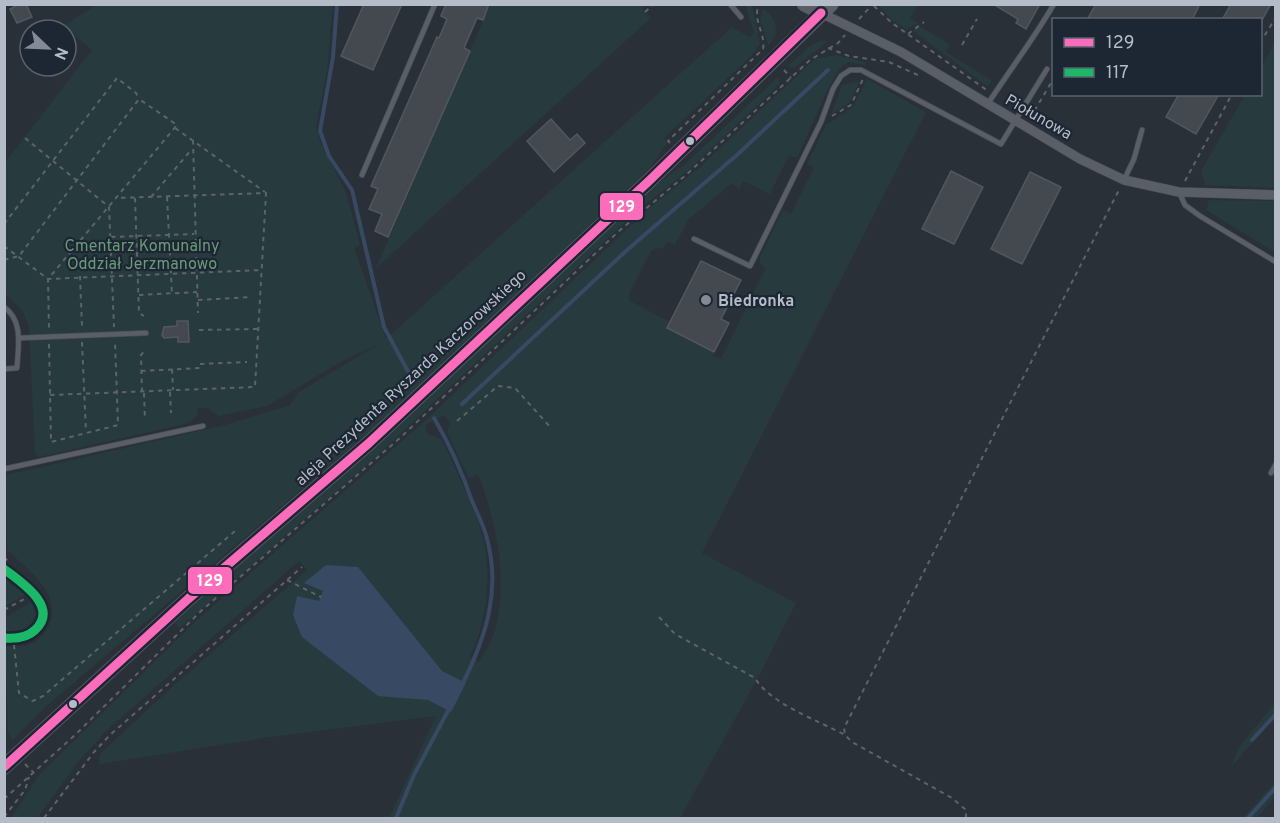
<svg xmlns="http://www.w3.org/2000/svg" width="1280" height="823" viewBox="0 0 1280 823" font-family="Overpass,sans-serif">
	<rect width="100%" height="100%" fill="#2a3038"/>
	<g fill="#273a3e" fill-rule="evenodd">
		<path d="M96,5H333L327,71L316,126L320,142L346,192L360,245L354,247L386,339L732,27L750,37L754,32L745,5H752L760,44L751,56L664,138L667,143L649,169L376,426L42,710L13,740L8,732L5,646C22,647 35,647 46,631C68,599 29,570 7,550L6,475L221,426L289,406L299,392L377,345L342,361L267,406L219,416L207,408H197L198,414L189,423L39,457L35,454L29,328L23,311L5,293L4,164L92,50L63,26Z"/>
		<path d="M490,5H645L642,8L651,18L376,268Z"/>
		<path d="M878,5H918L910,18L918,23L906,29L891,19Z"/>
		<path d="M763,8C776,18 782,33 768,45L760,19Z"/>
		<path d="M920,27L950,44L946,52L992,81L987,86L913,31Z"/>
		<path d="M820,41H828L794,68L788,66L810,46Z"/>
		<path d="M1275,42V188L1205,185L1201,171L1245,95L1260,94L1261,68Z"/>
		<path d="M836,55L865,62L866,65L848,62C833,67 807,140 797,158L789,155L770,194L743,181L739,189L732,183L688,220L675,245L667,241L663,249L657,248L651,251L629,294L630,301L670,322L667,329L714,352L713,356L721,359L765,269L760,263V257L783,210L791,214L814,168L807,164L826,125L853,107L867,79L926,112L702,553L796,603L760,674L680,818H389L436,716L270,737L99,764L100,754L173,686L307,570L299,561L107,730L79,761L37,818H11L39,775L198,619L425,421L646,211L699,168L803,70L815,59ZM444,415L450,422L447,432L469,479L478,474C497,524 509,581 494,633C491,643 484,653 479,662L470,657C486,624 491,584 485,548C480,516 455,470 442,439L429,435L425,430L427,424Z"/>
		<path d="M779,76V84L777,87L688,171L638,210L377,456L180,628L174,623L649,190L685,164Z"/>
		<path d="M860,81L849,103L831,115L842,85Z"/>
		<path d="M1209,200L1275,201V252L1206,210Z"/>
		<path d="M4,577L25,595L5,606H4Z"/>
		<path d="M31,602L36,614L27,632L16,635L5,631V618Z"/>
		<path d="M1275,703V717L1231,767L1239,747Z"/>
		<path d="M1275,782V797L1257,818H1243Z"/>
	</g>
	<path fill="#384963" d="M326,565L358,567L442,671L466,683L451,712L428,700L378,696L302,637L293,615L297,596L319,601L323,591L304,583Z"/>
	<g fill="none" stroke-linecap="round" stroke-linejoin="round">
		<g stroke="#384963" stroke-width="4">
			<path d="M337,4L333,57L320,131L329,156L352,190L384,327L412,379"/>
			<path d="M462,404L626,251L738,154L828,70"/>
			<path d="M434,418C450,445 462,472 472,501C477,513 483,524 486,535C502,589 486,637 462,685"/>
			<path d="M1252,740L1276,714"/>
			<path d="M396,818L414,775L450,707"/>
			<path d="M1248,818L1276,787"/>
		</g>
	</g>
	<g fill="#444950" stroke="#52575f" stroke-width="1.5">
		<path d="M20,4H26L32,17L17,23L10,9Z"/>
		<path d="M364,4H402L373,70L341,56Z"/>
		<path d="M446,4H489L483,20L477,18L464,48L470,51L388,237L375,231L382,214L369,209L378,189L371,186L437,37L439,38L447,19L441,16Z"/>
		<path d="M993,4H1040L1026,29L1016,23L1018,19Z"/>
		<path d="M1096,4H1200L1192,20H1087Z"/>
		<path d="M1231,4H1271L1262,20H1222Z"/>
		<path d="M1179,94H1219L1196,134L1166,117Z"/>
		<path d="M551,119L570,140L577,134L585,143L554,172L527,141Z"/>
		<path d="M951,171L983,187L954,244L922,229Z"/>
		<path d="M1030,172L1061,187L1022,264L991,249Z"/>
		<path d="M701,261L741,280L721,319L729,323L714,352L667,328Z"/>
		<path d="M177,321H188L189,342H178V337L164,338L162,335L164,327L177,326Z"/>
	</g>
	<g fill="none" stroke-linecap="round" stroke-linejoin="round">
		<defs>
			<g id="lane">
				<path d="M730,4L741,17"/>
				<path d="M987,105C1009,71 1033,40 1054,4"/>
				<path d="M362,175L435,4"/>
				<path d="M1124,180L1134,159L1142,130"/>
				<path d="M1179,192L1185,205L1200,216L1276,262"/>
				<path d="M694,239L750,266L821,122L833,89L841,76L850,70H861L1001,144L1047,69"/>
				<path d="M4,307C24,321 18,347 17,368L4,369"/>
				<path d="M19,338L146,333"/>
				<path d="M4,469L203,426"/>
				<path d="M1271,473L1276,464"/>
				<path d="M4,569C15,577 28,586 37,597C56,620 31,643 4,638"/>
			</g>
			<path id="street" d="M821,13L901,52L1080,159L1124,180L1179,192L1276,195"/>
			<path id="secondary" d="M804,4L821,13"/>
			<path id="primary" d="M4,767L188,599L369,443L651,179L831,4"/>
		</defs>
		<use href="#lane" stroke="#484c53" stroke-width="6"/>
		<use href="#street" stroke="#484c53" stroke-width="10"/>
		<use href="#secondary" stroke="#484c53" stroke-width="15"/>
		<use href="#primary" stroke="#484c55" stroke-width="16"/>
		<g stroke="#5d636a" stroke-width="2" stroke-dasharray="4.5 4.5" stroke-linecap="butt">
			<path d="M874,6L892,23L988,91"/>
			<path d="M645,12L654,4"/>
			<path d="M859,19L873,4"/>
			<path d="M908,34L924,22"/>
			<path d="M1260,43L1276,17"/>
			<path d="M962,45L977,19"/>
			<path d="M828,48L849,56L889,62L920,76"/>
			<path d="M784,70L791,78"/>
			<path d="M832,116L851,105L863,79"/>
			<path d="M1034,119L1033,113L1054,78"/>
			<path d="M175,128L265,192"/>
			<path d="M25,138L109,207L114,327"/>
			<path d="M193,140L198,313"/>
			<path d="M670,143L668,141L763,49C766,33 752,21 759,4"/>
			<path d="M1185,181L1232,94"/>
			<path d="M151,197L192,149"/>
			<path d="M167,197L172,294"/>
			<path d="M135,198L139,313L144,316"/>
			<path d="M4,224L117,78L136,93L139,99"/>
			<path d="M111,237L194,234"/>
			<path d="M4,246L48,279L262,270"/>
			<path d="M4,260L19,256L139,99L177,125L48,279L49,329"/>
			<path d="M80,276L82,327"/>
			<path d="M139,295L197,292"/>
			<path d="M198,300L250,297"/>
			<path d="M199,330L259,329"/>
			<path d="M82,342L86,432"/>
			<path d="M49,344L51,442L118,425L115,342"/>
			<path d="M200,364L247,362"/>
			<path d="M172,369L173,390"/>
			<path d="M141,371L201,368"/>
			<path d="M142,392L141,355L145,350"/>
			<path d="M170,392L171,413"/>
			<path d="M144,393L145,420"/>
			<path d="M50,395L255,387L266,193L116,198"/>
			<path d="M457,421L498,386L515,388L552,429"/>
			<path d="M4,557L10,563"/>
			<path d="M287,580L321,597"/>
			<path d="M4,610L28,597"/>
			<path d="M659,617L675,634L755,678C769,703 819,721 845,735"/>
			<path d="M14,645L19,693L33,701L43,696L235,531"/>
			<path d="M25,764L34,773"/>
			<path d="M4,799L75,735L201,611L401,437L619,231L686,175L810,60L838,43L845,35"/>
			<path d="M4,817L25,790L29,777"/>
			<path d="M44,818L94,752L110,735L302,567"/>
			<path d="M966,818V810L952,798L852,742L845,735L844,728L1120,188"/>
		</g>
		<use href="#lane" stroke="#5a5e66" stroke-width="4.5"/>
		<use href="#street" stroke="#5a5e66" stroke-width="9"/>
		<use href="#secondary" stroke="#595d64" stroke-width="14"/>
		<use href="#primary" stroke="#5c6168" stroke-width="15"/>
		<defs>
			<path id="bus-1" d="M4,767L188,599L369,443L651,179L821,13"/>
			<path id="bus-2" d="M4,569C21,582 60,607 35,630C27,638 16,639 4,638"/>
		</defs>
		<use href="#bus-1" stroke="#1d2633" stroke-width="14"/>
		<use href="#bus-2" stroke="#1d2633" stroke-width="14"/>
		<use href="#bus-1" stroke="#fb6dba" stroke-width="9"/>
		<use href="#bus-2" stroke="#1ab867" stroke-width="9"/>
	</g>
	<g fill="#b4bcc9" stroke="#1d2633" stroke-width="2">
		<circle cx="690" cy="141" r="5"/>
		<circle cx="73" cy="704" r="5"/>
	</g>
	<circle fill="#848b96" stroke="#1d2633" stroke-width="2" cx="706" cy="300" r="6"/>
	<g text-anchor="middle" stroke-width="4.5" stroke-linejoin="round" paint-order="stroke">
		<g font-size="16" fill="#b4bcc9" stroke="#1d2633">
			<text transform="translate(1039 116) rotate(30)" y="6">Piołunowa</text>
			<text transform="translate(410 377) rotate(-43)" y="6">aleja Prezydenta Ryszarda Kaczorowskiego</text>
		</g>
		<g font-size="16" fill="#6b9a76" stroke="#1d2633">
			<text x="142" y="251">Cmentarz Komunalny<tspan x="142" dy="18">Oddział Jerzmanowo</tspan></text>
		</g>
		<g font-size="16" font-weight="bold" fill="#b4bcc9" stroke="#1d2633" text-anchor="start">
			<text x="718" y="306">Biedronka</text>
		</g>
	</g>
	<g stroke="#1d2633" stroke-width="2">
		<rect x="599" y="192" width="45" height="29" rx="6" fill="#fb6dba"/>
		<rect x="187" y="566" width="46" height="29" rx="6" fill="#fb6dba"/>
	</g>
	<g font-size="16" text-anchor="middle" font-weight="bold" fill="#fff">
		<text x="622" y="212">129</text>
		<text x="210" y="586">129</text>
	</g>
	<rect width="1280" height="823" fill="none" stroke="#b4bcc9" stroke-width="12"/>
	<rect x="1052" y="18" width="210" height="78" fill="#1d2633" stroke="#59626f" stroke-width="1.5"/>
	<rect x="1064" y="38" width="30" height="9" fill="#fb6dba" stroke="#59626f" stroke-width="1.5"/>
	<text x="1106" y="48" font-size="18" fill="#b4bcc9">129</text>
	<rect x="1064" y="68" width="30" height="9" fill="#1ab867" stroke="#59626f" stroke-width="1.5"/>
	<text x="1106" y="78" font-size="18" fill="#b4bcc9">117</text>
	<g transform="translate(48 48) rotate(113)"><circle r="28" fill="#1d2633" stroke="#59626f" stroke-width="1.5"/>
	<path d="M0-4.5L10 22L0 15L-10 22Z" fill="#848b96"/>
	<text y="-9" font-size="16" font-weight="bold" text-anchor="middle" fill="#b4bcc9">N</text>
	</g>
</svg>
